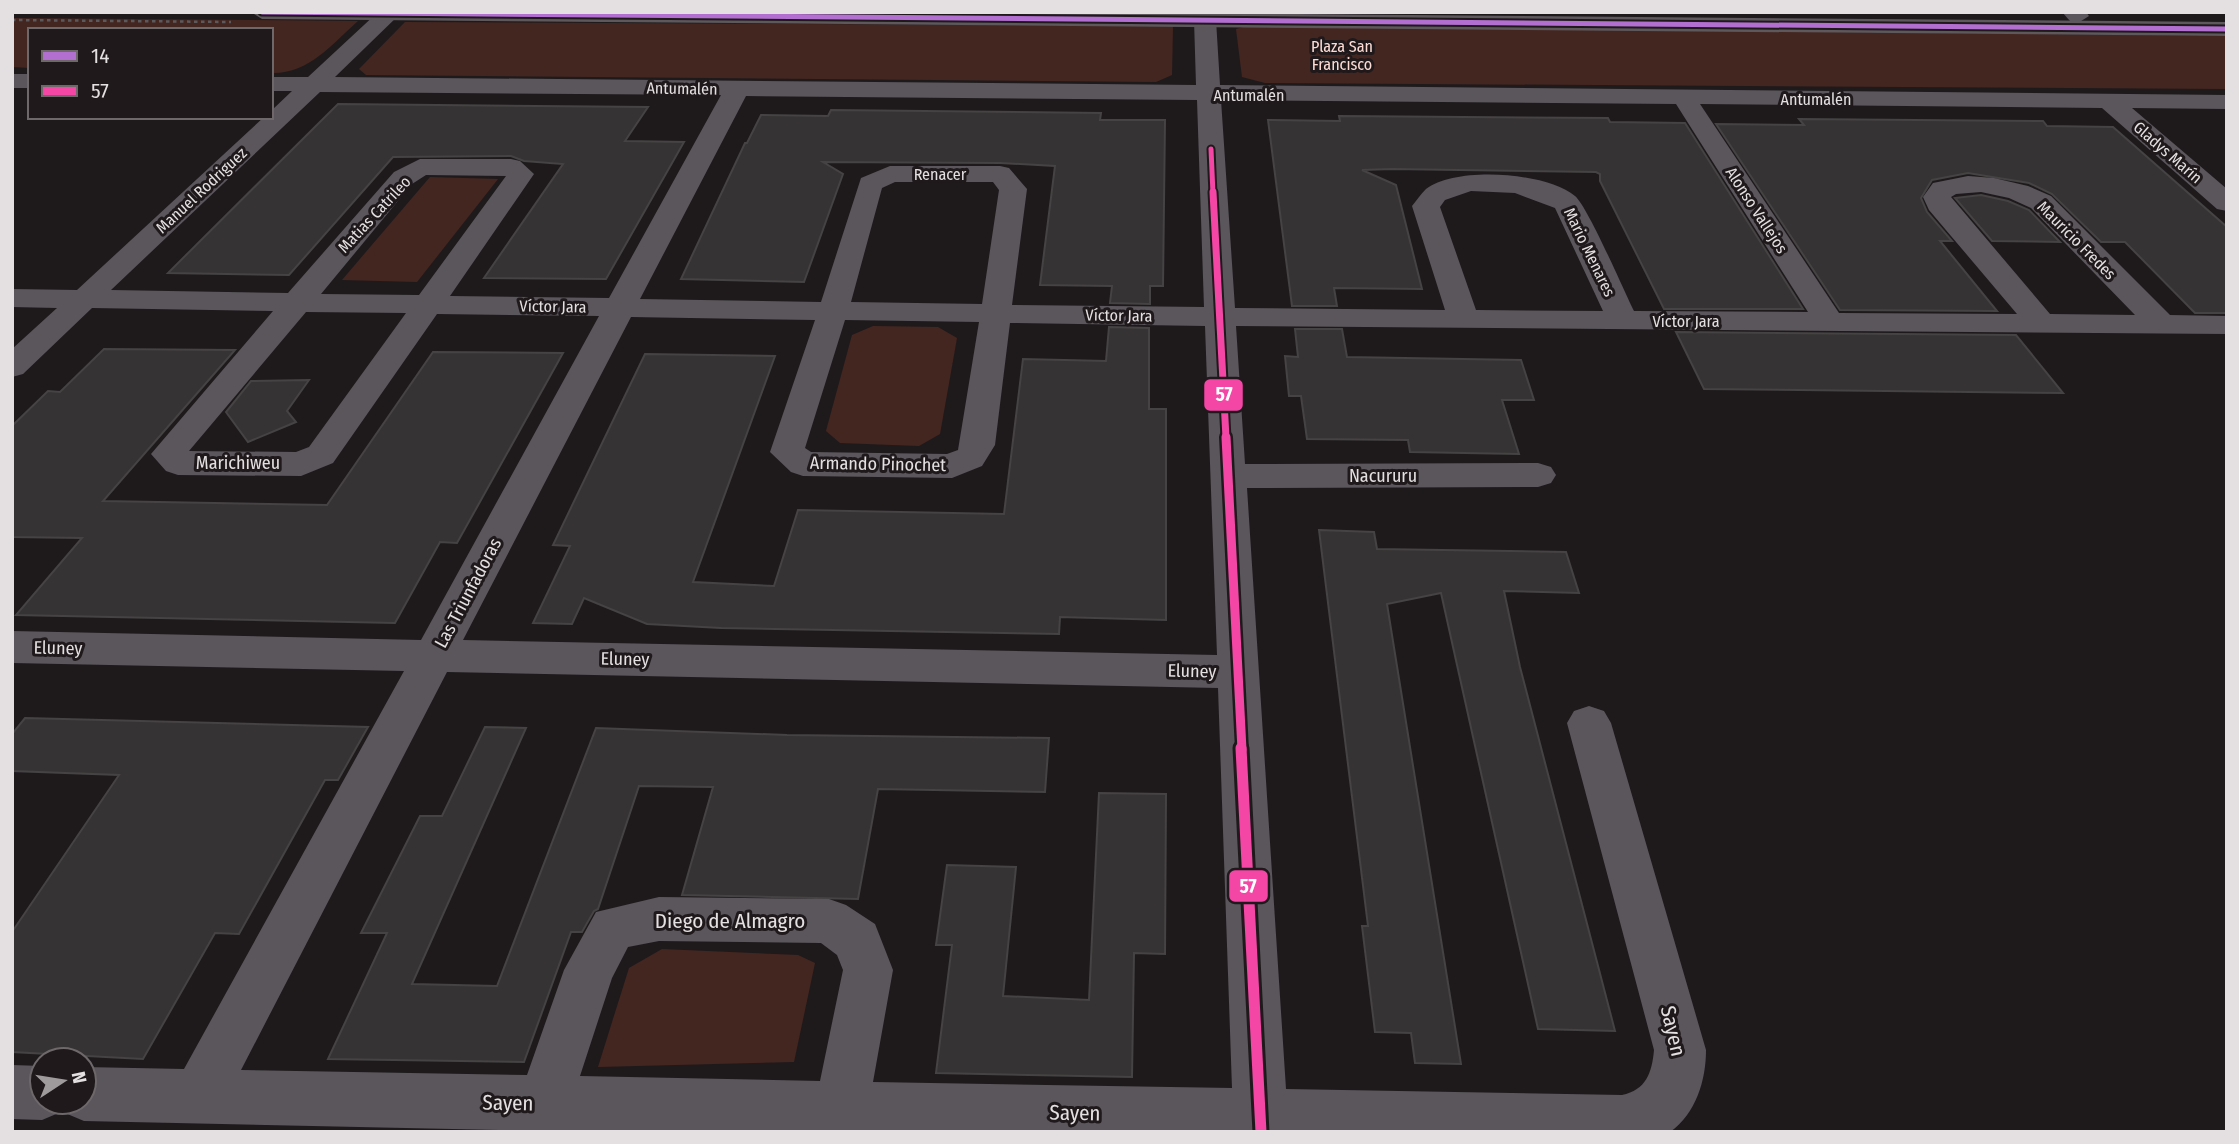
<svg xmlns="http://www.w3.org/2000/svg" width="2239" height="1144" viewBox="0 0 2239 1144" font-family="'Fira Sans Condensed',sans-serif">
	<rect width="100%" height="100%" fill="#1e1a1c"/>
	<g fill="#442620">
		<path d="M12,18L358,21C331,45 309,74 271,73V30H30V68L12,67Z"/>
		<path d="M405,22L1173,26L1172,75L1156,82L366,75L359,69Z"/>
		<path d="M1247,26L2227,36V89L1265,83L1242,77L1236,29Z"/>
		<path d="M430,177L498,179L417,282L342,280Z"/>
		<path d="M873,326L938,327L957,338L940,434L919,446L840,443L826,431L852,335Z"/>
		<path d="M662,949L798,955L815,963L794,1062L598,1067L629,968Z"/>
	</g>
	<g fill="#363334" stroke="#464344" stroke-width="2">
		<path d="M338,104L648,107L625,141L684,142L606,279L484,278L563,164L524,161L511,156L393,157L289,275L168,273Z"/>
		<path d="M831,110L1101,113L1100,120H1165L1163,286H1150V304L1110,303L1112,286L1040,285L1055,166L1000,163L823,162L843,174L804,282L681,279L745,143H747L761,115L828,116Z"/>
		<path d="M1339,116L1608,118L1610,122L1685,123L1803,309H1664L1600,181V174L1596,172L1392,169L1362,170L1396,185L1422,289L1334,288L1337,306H1292L1268,120L1340,121Z"/>
		<path d="M1799,119L2043,121L2047,126L2113,127L2227,227V313H2195L2125,242H2101L2052,194L2029,183L1968,173L1932,180L1921,198L1927,212L1952,241H1940L1997,311L1840,310L1716,124L1804,125Z"/>
		<path d="M1981,195L2008,201L2029,210L2060,242L1992,241L1955,198Z"/>
		<path d="M1109,327L1149,328V409H1166V620L1060,617L1059,634L721,628L647,624L584,598L572,624L533,623L570,546L553,545L645,354L775,356L693,582L774,586L798,510L1004,514L1023,359L1106,361Z"/>
		<path d="M1295,329H1342L1347,357L1521,360L1534,400H1502L1519,454L1410,452L1408,440L1307,439L1301,396H1289L1285,356L1298,357Z"/>
		<path d="M1676,332L2016,335L2063,393L1704,389Z"/>
		<path d="M104,349L235,350L103,501L327,505L433,352L563,353L457,543L440,542L395,623L16,615L82,538L12,537V426L48,391L60,392Z"/>
		<path d="M309,380L287,411L296,422L248,442L226,412L251,381Z"/>
		<path d="M1319,530L1374,532L1377,549L1566,552L1579,593L1504,591L1520,667L1615,1031L1538,1029L1441,593L1387,604L1461,1064L1415,1063L1411,1033L1375,1032L1362,926H1368Z"/>
		<path d="M25,718L368,727L338,780H325L239,934L215,933L143,1059L12,1052V932L119,775L12,771V734Z"/>
		<path d="M485,727L526,728L412,984L497,986L596,728L787,735L1049,738L1045,792L878,789L858,899L682,895L713,787L639,786L598,909L594,911L582,932H571L524,1062L328,1059L387,933H361L420,816H442Z"/>
		<path d="M1099,793L1166,794L1165,954L1134,953L1132,1077L936,1073L952,945H936L947,865L1016,867L1003,996L1089,1000Z"/>
	</g>
	<g fill="none" stroke-linecap="round" stroke-linejoin="round">
		<path stroke="#5c595c" stroke-width="2.5" stroke-dasharray="3.5 3.5" stroke-linecap="butt" d="M12,20L231,22"/>
		<g fill="#5a565b" fill-rule="evenodd">
			<path d="M378,12L401,13L335,77L1196,85L1194,20L1205,13L1216,20L1220,85L2227,95V109L2132,108L2227,189V211L2217,209L2102,108L1700,104L1839,313L2017,314L1929,210L1923,197L1933,183L1968,176L1994,178L2028,186L2051,196L2170,315L2227,316V334L1236,326L1245,464L1538,463L1551,467L1556,475L1551,483L1538,487L1247,488L1286,1089L1622,1095C1646,1090 1652,1073 1654,1050L1567,723L1574,711L1589,706L1604,711L1611,723L1706,1050C1706,1080 1696,1114 1670,1132L544,1131L84,1121L65,1113L63,1108L61,1112L42,1120L12,1119V1065L42,1066V1102H84V1067L184,1069L404,671L12,663V631L421,640L599,316L437,314L333,463L301,476L178,475L166,471L151,454L273,311L92,308L23,374L12,377V349L57,308L12,307V289L77,290L264,117H271V111L292,91H271V77H308ZM320,92L721,95L609,298L450,296L534,174L520,161L511,159H420L394,172L288,293L111,290ZM746,96L1197,100L1204,307L1012,305L1027,189L1009,168L1000,166H890L861,178L821,302L640,299ZM1221,100L1676,104L1808,312L1634,311C1624,291 1588,207 1575,196C1546,172 1456,166 1426,189C1421,194 1416,201 1412,206L1445,310L1235,308ZM426,175L506,176L419,295L321,294L412,184ZM895,182H993L999,190L982,304L851,302L882,188ZM1471,191L1515,193L1555,208L1603,311L1476,310L1440,207L1445,200ZM1981,192L2009,198L2031,208L2135,315L2050,314L1951,197L1956,194ZM306,312L406,313L309,447L296,452L189,451ZM631,317L815,320L770,452L791,472L803,476L952,478L982,466L995,445L1010,323L1205,326L1217,655L463,640ZM845,320L979,322L958,450L947,454L811,452L805,448ZM447,672L1218,688L1232,1088L873,1082L893,970L875,924L846,905L829,899L659,897L596,912L564,970L527,1075L241,1070ZM659,941L821,943L837,955L843,970L820,1081L580,1076L612,978L628,947Z"/>
			<path d="M2062,12H2086L2089,16L2078,23L2070,21Z"/>
			<rect x="12" y="74" width="18" height="14"/>
		</g>
		<path fill="#5e585d" fill-rule="evenodd" d="M251,12H1051L2227,22V36L262,19Z"/>
		<defs>
			<path id="bus-1" d="M262,12L2227,29"/>
			<path id="bus-2-far3" d="M1211,149L1213,194"/>
			<path id="bus-2-far2" d="M1213,192L1226,438"/>
			<path id="bus-2-far1" d="M1226,437L1242,750"/>
			<path id="bus-2" d="M1241,748L1261,1132"/>
		</defs>
		<use href="#bus-1" stroke="#1f191c" stroke-width="9"/>
		<use href="#bus-2-far3" stroke="#1f191c" stroke-width="9"/>
		<use href="#bus-2-far2" stroke="#1f191c" stroke-width="11"/>
		<use href="#bus-2-far1" stroke="#1f191c" stroke-width="14"/>
		<use href="#bus-2" stroke="#1f191c" stroke-width="17"/>
		<use href="#bus-1" stroke="#b36fd0" stroke-width="5"/>
		<use href="#bus-2-far3" stroke="#f346a5" stroke-width="5"/>
		<use href="#bus-2-far2" stroke="#f346a5" stroke-width="7"/>
		<use href="#bus-2-far1" stroke="#f346a5" stroke-width="9"/>
		<use href="#bus-2" stroke="#f346a5" stroke-width="11"/>
	</g>
	<g text-anchor="middle" stroke-width="6" stroke-linejoin="round" paint-order="stroke">
		<g font-size="16" fill="#fddcd5" stroke="#1f191c">
			<text x="1342" y="52">Plaza San<tspan x="1342" dy="18">Francisco</tspan></text>
		</g>
		<g font-size="16" fill="#e4dfe1" stroke="#1f191c">
			<text transform="translate(682 88) rotate(1)" y="6">Antumalén</text>
			<text x="1249" y="101">Antumalén</text>
			<text x="1816" y="105">Antumalén</text>
			<text transform="translate(2168 152) rotate(41)" y="6">Gladys Marín</text>
			<text x="940" y="180">Renacer</text>
			<text transform="translate(201 190) rotate(-43)" y="6">Manuel Rodriguez</text>
			<text transform="translate(1757 210) rotate(57)" y="6">Alonso Vallejos</text>
			<text transform="translate(374 214) rotate(-47)" y="6">Matias Catrileo</text>
			<text transform="translate(2077 240) rotate(45)" y="6">Mauricio Fredes</text>
			<text transform="translate(1590 252) rotate(64)" y="6">Mario Menares</text>
			<text transform="translate(553 306) rotate(1)" y="6">Víctor Jara</text>
			<text transform="translate(1119 315) rotate(1)" y="6">Víctor Jara</text>
			<text x="1686" y="327">Víctor Jara</text>
		</g>
		<g font-size="18" fill="#e4dfe1" stroke="#1f191c">
			<text x="238" y="469">Marichiweu</text>
			<text transform="translate(878 464) rotate(1)" y="6">Armando Pinochet</text>
			<text x="1383" y="482">Nacururu</text>
			<text transform="translate(468 593) rotate(-62)" y="6">Las Triunfadoras</text>
			<text transform="translate(58 648) rotate(1)" y="6">Eluney</text>
			<text transform="translate(625 659) rotate(1)" y="6">Eluney</text>
			<text transform="translate(1192 671) rotate(1)" y="6">Eluney</text>
		</g>
		<g font-size="21" fill="#e4dfe1" stroke="#1f191c">
			<text x="730" y="928">Diego de Almagro</text>
			<text transform="translate(1673 1031) rotate(77)" y="7">Sayen</text>
			<text transform="translate(508 1103) rotate(1)" y="7">Sayen</text>
			<text transform="translate(1075 1113) rotate(1)" y="7">Sayen</text>
		</g>
	</g>
	<g stroke="#1f191c" stroke-width="2.5">
		<rect x="1203" y="378" width="41" height="34" rx="7" fill="#f346a5"/>
		<rect x="1228" y="869" width="41" height="34" rx="7" fill="#f346a5"/>
	</g>
	<g font-size="19" text-anchor="middle" font-weight="bold" fill="#fff">
		<text x="1224" y="401">57</text>
		<text x="1248" y="893">57</text>
	</g>
	<rect width="2239" height="1144" fill="none" stroke="#e4dfe1" stroke-width="28"/>
	<rect x="28" y="28" width="245" height="91" fill="#1f191c" stroke="#6e686b" stroke-width="2"/>
	<rect x="42" y="51" width="35" height="10" fill="#b36fd0" stroke="#6e686b" stroke-width="2"/>
	<text x="91" y="63" font-size="21" fill="#e4dfe1">14</text>
	<rect x="42" y="86" width="35" height="10" fill="#f346a5" stroke="#6e686b" stroke-width="2"/>
	<text x="91" y="98" font-size="21" fill="#e4dfe1">57</text>
	<g transform="translate(63 1081) rotate(78)"><circle r="33" fill="#1f191c" stroke="#6e686b" stroke-width="2"/>
	<path d="M0-5L12 26L0 18L-12 26Z" fill="#9f9a9c"/>
	<text y="-10" font-size="19" font-weight="bold" text-anchor="middle" fill="#e4dfe1">N</text>
	</g>
</svg>
